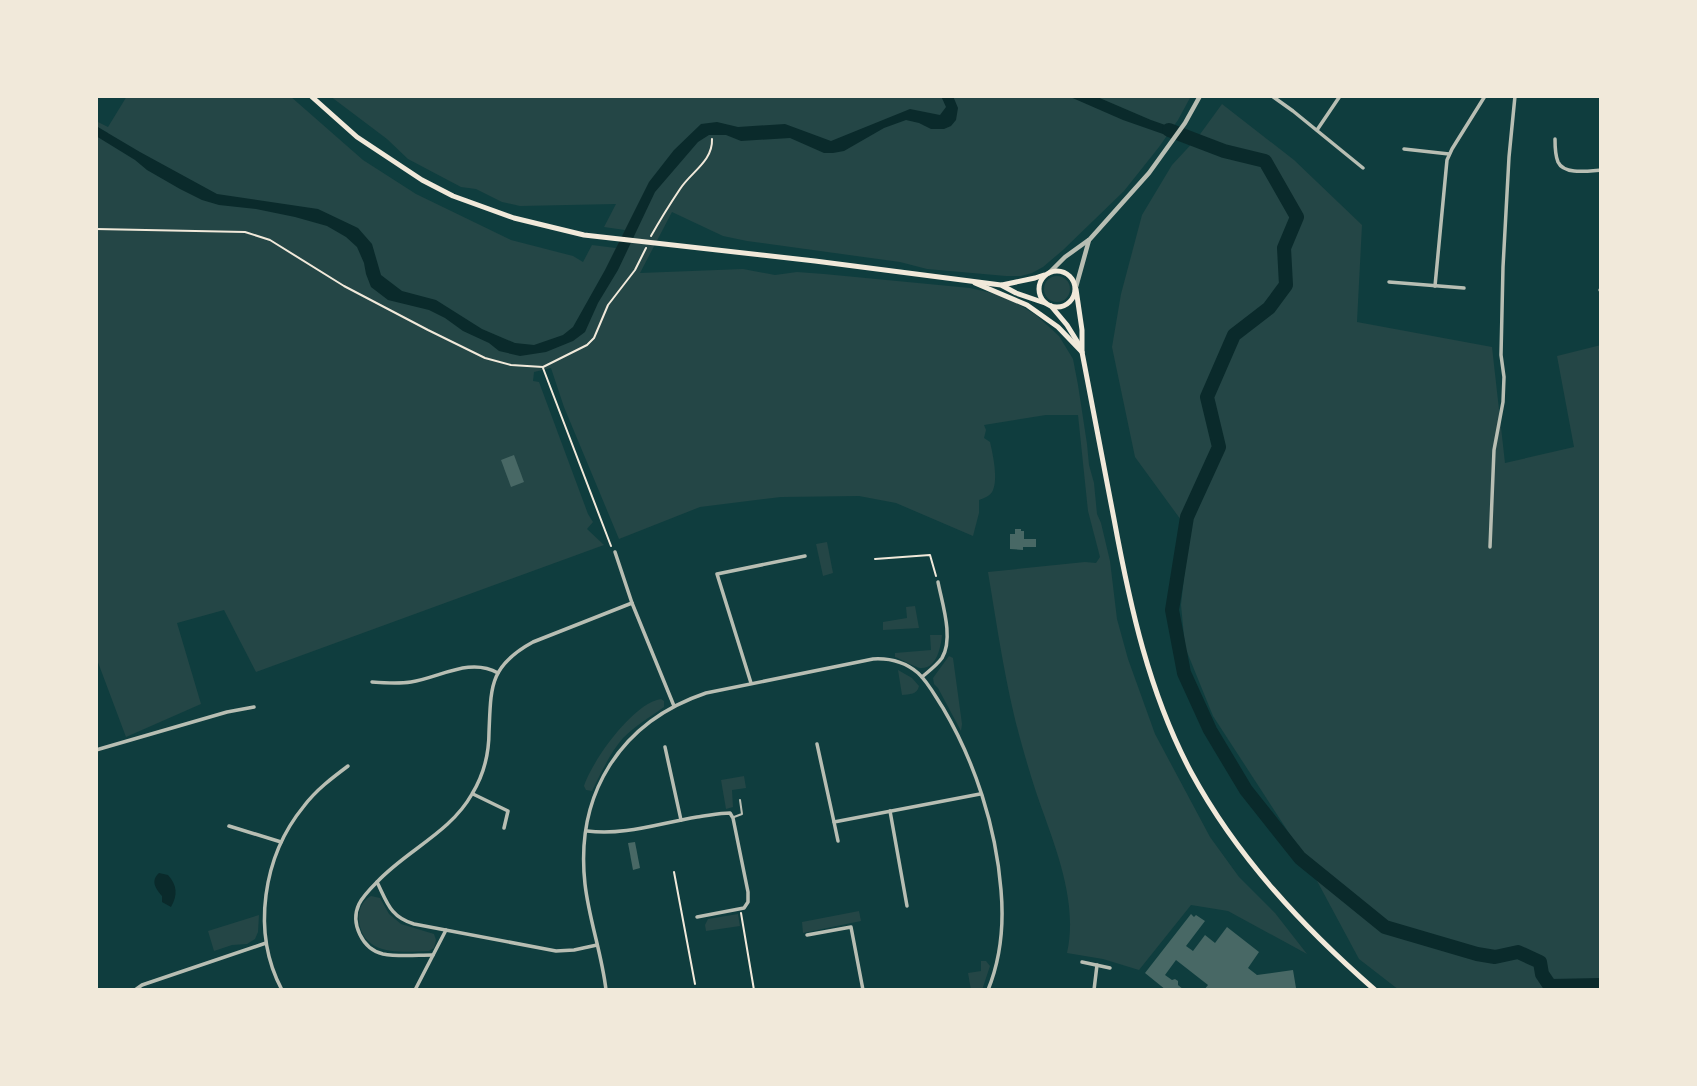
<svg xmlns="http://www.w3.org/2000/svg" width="1697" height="1086" viewBox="0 0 1697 1086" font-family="'Open Sans',sans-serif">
	<rect width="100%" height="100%" fill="#0f3d3e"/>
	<g fill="#244646">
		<path d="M127,96H290L363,160L416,194L511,240L573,256L583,262L592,245L616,248L625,230L604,227L616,204L520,206L502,202L476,189L461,187L408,159L387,139L330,96H1191L1178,120L1159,147L1124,191L1063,250L1043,267L1032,273L1021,276H1006L927,269L900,262L747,241L723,236L672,212L640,273L743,269L775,275L797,272L824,274L970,288L1005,296L1036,315L1059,336L1073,359L1078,385L1087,444L1089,465L1094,483L1097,514L1101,523L1110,561L1117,619L1128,659L1155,734L1210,837L1239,877L1275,913L1307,954L1228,911L1191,905L1139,970L1103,959L1067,953C1079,899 1053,842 1036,792C1028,767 1020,740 1014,715C1003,668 996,620 988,572L1085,562L1096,563L1100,557L1088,511L1078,415H1046L984,425L986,430L984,438L990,442C993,455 998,478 993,490C991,496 984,498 979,500V513L973,536L896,503L859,496L781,497L700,507L619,539L564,407L551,368L534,372L533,381L539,382L588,514L593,522L587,529L604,545L256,672L224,610L177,623L201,704L126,737L96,657V136L108,133L96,126V121L108,127Z"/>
		<path d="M1222,104L1294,160L1362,225L1357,322L1492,347L1505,463L1574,447L1557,356L1601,345V990H1399L1359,959L1302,853L1213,716L1185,647L1181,605L1189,531L1135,457L1112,347L1121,294L1142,215L1172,165L1198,137Z"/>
		<circle cx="1057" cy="289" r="13"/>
		<path d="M827,542L833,573L823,576L816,544Z"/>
		<path d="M915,606L919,628L883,630V622L907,618L906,607Z"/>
		<path d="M930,635H942C941,646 937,668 922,668C918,669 901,659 895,657V653L931,650Z"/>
		<path d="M949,656L953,658L962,724L961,731L938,688L934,684L933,678Z"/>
		<path d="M898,670L912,678L919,686C917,695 910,694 902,695Z"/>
		<path d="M661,699L664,701V707C650,717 635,726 623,738C610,753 601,773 592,791L586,790L584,786C592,761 633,703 661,699Z"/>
		<path d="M744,776L746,788L732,790L733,807L726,809L721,780Z"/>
		<path d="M371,896L380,898L389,914L401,924L434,934L436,940L434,948L429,951C403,952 362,957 359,920C358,910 362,901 371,896Z"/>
		<path d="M859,911L861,921L803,933L802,922Z"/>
		<path d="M738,914L740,926L706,931L705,925L708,919Z"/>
		<path d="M259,915L258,932L255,939L247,944L232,945L214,951L208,931Z"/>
		<path d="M981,961H986L990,966L982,990H971L968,973L981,971Z"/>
	</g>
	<g fill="#0a2a2b">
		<path d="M941,96H953L958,108L956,120L951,126L944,129H931L919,123L906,120L884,128L844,151L833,153H824L790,138L741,141L726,135H709L698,142L655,192L618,270L598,303L585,332L573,341L546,352L520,356L499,351L489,343L463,331L445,318L429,310L388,300L371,287L366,274L364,263L357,247L346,237L327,226L295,217L256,209L219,205L202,200L180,189L147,170L135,160L96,136V126L140,152L217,194L318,209L358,228L372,244L381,275L402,291L436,300L482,329L515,343L534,345L563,335L573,327L605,270L649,182L674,150L701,124L717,122L738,127L785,124L831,141L910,109L940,115L946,107Z"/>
		<path d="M1068,96H1095L1151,120L1188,133L1183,141L1123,120Z"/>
		<path d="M159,873L168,875C177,885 178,895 171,907L162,902V896C156,889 150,881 159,873Z"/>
	</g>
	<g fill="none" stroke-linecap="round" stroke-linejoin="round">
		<path stroke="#0a2a2b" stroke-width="14" d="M1169,130L1224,151L1265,161L1297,217L1284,248L1286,285L1269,308L1234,335L1207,397L1219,447L1187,517L1172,610L1184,673L1210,730L1246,790L1300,858L1385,927L1477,954L1495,957L1518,952L1540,962L1542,974L1550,986L1601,985"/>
	</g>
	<g fill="#486865">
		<path d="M514,455L524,482L511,487L501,460Z"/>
		<path d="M1015,529H1021V531H1024V539H1036V547H1023V550L1010,549V534H1015Z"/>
		<path d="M635,842L640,868L633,870L628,843Z"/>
		<path d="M1191,914L1194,917L1196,915L1205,921L1186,946L1193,951L1205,935L1215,943L1227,927L1259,952L1248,968L1257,975L1293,970L1296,988L1285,990H1204L1208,985L1176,960L1165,975L1172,980L1175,979L1178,981V985L1184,990H1166L1145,973Z"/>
	</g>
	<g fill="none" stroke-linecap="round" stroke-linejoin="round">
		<g stroke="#f1e9da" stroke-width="2">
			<path d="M96,229L245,232L270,240L344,286L428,330L485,358L511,365L543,367L587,345L594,338L608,305L635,270L646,248"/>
			<path d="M651,236C660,220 670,204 680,189C691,172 713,161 712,139"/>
			<path d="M543,368L611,546"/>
			<path d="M875,559L930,555L936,576"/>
			<path d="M674,872L695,984"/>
			<path d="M741,913L754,990"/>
		</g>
		<path stroke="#b8beb3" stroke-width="2" d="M734,817L742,814L740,800"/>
		<g stroke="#b8beb3" stroke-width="3.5">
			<path d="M1272,96L1293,111L1363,168"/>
			<path d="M1317,130L1340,96"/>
			<path d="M1555,139C1555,146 1555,155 1558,162C1564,175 1588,171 1601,170"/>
			<path d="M1404,149L1449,154"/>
			<path d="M1389,282L1464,288"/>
			<path d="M1435,286L1447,160L1452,149L1485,96"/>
			<path d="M1600,290H1601"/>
			<path d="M1490,547L1494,450L1503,402L1504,377L1501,355L1503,267L1509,157L1515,96"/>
			<path d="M615,552L632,603L674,706"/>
			<path d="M922,677C929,671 937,665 942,658C954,638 942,603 938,582"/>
			<path d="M372,682C385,683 398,684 411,682C441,677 470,657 498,673"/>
			<path d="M751,683L717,574L805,556"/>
			<path d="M817,744L834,822L980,794"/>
			<path d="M665,747L681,820"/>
			<path d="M96,750L227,712L254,707"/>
			<path d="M473,794L508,811L504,828"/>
			<path d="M890,811L907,906"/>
			<path d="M834,822L838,841"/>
			<path d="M229,826L281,842"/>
			<path d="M587,831C624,836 660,823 697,817C707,816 719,813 730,813L733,818L748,892V902L744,908L697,917"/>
			<path d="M377,882C370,889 363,896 359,904C350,923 362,949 383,954C398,957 417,955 433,955"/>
			<path d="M807,935L851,927L863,990"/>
			<path d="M597,945L574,950L556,951L414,924C390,917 387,902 377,882C407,850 450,833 472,794C483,776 489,753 489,732C491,687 489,666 533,642L632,603"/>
			<path d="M1082,962L1110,968"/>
			<path d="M135,990L142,985L266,943"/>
			<path d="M282,990C251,932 263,856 304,806C316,790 332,778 348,766"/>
			<path d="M415,990L446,930"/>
			<path d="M606,990C602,954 589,920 585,884C575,794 620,722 706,693L873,659C889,658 905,662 918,673C928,682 935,696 943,708C975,762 996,827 1001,890C1004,924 1001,958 988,990"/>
			<path d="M1094,990L1097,965"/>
		</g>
		<g stroke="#b8beb3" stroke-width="4.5">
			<path d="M1049,273L1065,257L1090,239L1149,173L1185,123L1200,96"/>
			<path d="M1076,287L1089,240"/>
		</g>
		<g stroke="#f1e9da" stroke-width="5">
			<path d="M311,96L357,137L422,180L453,196L514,218L584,235L815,261L1001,285L1016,293L1045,303"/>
			<circle cx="1057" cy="289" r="18"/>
			<path d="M975,283L1027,305L1058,327L1082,352"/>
			<path d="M1002,285L1035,278L1044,275"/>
			<path d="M1076,289L1082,330V352C1093,408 1103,463 1114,519C1130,606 1149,693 1191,772C1237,857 1303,927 1375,990"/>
			<path d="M1051,306L1067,325L1080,346"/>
		</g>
	</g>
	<rect width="1697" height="1086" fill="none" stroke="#f1e9da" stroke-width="196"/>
</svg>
